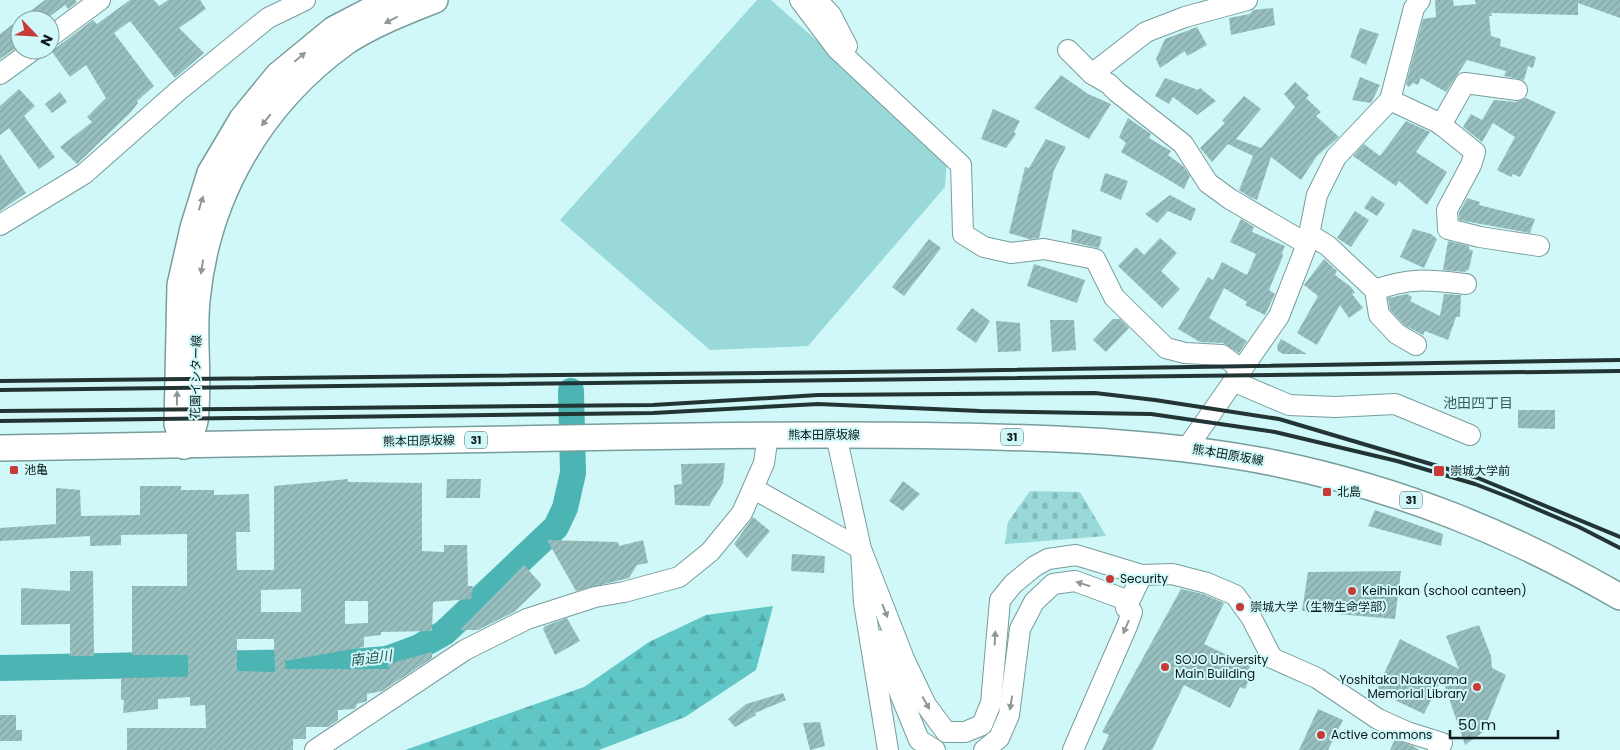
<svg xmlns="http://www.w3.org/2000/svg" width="1620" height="750" viewBox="0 0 1620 750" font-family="Poppins,'Noto Sans JP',sans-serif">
	<defs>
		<pattern id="forest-firs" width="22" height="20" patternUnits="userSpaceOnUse" patternTransform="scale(1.25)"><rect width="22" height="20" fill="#61c6c6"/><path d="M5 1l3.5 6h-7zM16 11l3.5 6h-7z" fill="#53aaaa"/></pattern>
		<pattern id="cemetery-stones" width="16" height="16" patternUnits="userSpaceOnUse" patternTransform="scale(1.25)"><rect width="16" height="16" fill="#99d9d9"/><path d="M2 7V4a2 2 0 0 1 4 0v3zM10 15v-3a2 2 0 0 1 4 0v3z" fill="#82baba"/></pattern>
		<pattern id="building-hatch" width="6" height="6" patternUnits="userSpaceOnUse" patternTransform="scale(1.25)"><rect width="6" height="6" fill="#98bfbf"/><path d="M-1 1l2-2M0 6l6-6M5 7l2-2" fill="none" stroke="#82a4a4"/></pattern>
	</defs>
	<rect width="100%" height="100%" fill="#d0f8f8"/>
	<path fill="url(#forest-firs)" d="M773,606L756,670L685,717L599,750H405L584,687L649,642L706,615Z"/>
	<path fill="url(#cemetery-stones)" d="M1030,491L1080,492L1106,536L1005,544L1008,522Z"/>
	<path fill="#99d9d9" d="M757,0H771L947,156L945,187L808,346L710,350L560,220Z"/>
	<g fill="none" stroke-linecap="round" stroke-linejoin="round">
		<path stroke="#4db4b4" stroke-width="26" d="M0,668L363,661L387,659L417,648L444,633L556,527L565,508L573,473L571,391"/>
	</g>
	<g fill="url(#building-hatch)" fill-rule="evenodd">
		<path d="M45,0H75L77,2L68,9L65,5L45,20H20V45L0,59V34Z"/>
		<path d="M130,0H154L159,6L168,0H200L206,9L179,28L204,53L175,78L130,21L114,33L154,86L137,101L138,103L131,112L77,164L60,147L92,122L87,117L106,98L86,65L70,77L50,49L57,47L93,20L97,24Z"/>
		<path d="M1435,0H1453L1454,6L1476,4L1475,0H1620V18L1578,3V15L1491,13L1492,16H1489L1491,36L1501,39L1500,46L1536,57L1533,68L1528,66L1524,80L1504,76L1506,71L1467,60L1446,92L1421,78L1418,85L1413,83L1409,87L1406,84L1423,19L1436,17Z"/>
		<path d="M1273,8L1275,25L1231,35L1229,18L1250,14L1253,10Z"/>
		<path d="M1197,27L1207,45L1187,56L1185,51L1160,68L1156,59L1165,39Z"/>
		<path d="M1360,28L1379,34L1366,65L1350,57Z"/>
		<path d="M1061,75L1088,94L1111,104L1089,139L1034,108Z"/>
		<path d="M1360,77L1380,85L1371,103L1352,100Z"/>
		<path d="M1165,78L1198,90L1200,88L1216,101L1197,115L1173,97L1169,104L1155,96Z"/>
		<path d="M1295,82L1309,95L1306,98L1321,112L1316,116L1339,137L1317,156L1301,180L1271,157L1257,200L1250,197L1239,190L1253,156L1228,144L1212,162L1200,148L1225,123L1222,121L1244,96L1261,109L1236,139L1261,148L1295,107L1284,94Z"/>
		<path d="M19,89L35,106L24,116L55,157L39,169L9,128L0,135V106Z"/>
		<path d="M60,92L67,102L52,113L45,104Z"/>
		<path d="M1526,98L1556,112L1520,177L1513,174L1511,177L1497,170L1515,137L1493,123L1482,142L1463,127L1471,114L1482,120L1494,100L1516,102Z"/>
		<path d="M993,109L1020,121L1014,132L1016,134L1006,148L981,139Z"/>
		<path d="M1128,118L1151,134L1149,138L1171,151L1168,155L1183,166L1190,176L1184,189L1121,152L1126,143L1119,137Z"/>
		<path d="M1406,121L1430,132L1416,152L1447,172L1427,205L1399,181L1396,186L1353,156L1364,144L1380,156Z"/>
		<path d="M1046,139L1066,147L1054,170L1039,238L1029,239L1009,233L1025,167L1029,168Z"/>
		<path d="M0,154L26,193L0,211Z"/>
		<path d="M1105,173L1128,181L1121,200L1100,191Z"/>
		<path d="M1170,195L1196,209L1191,221L1168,211L1157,223L1145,214Z"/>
		<path d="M1372,196L1385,204L1377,216L1364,208Z"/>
		<path d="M1467,198L1480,202L1479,205L1535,219L1530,233L1459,220V213Z"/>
		<path d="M1355,211L1369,220L1351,247L1337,238Z"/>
		<path d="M1241,219L1254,227L1252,232L1285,246L1282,253L1283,256L1269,290L1275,294L1265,315L1245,305L1247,302L1224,288L1209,318L1247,341L1239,353L1223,343L1200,342L1178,329L1208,277L1213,280L1222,262L1247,275L1256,254L1230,242Z"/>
		<path d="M1072,229L1102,237L1099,248L1071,242Z"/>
		<path d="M1413,229L1431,234L1437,239L1424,268L1400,257Z"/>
		<path d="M1160,238L1177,253L1161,271L1180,289L1162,308L1118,266L1136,247L1144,255Z"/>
		<path d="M929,239L941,248L904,296L892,287Z"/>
		<path d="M1448,241L1469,246V249L1473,251L1469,269L1465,272L1443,270Z"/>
		<path d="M1324,259L1337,271L1335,275L1351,287L1355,293L1352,294L1363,308L1349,318L1340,305L1317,345L1297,333L1318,296L1304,285Z"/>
		<path d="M1034,264L1085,280L1077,303L1027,286Z"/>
		<path d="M1407,294L1412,297L1410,301L1440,316L1444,294L1461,295L1460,317H1456L1448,340L1425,331L1423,335L1404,325L1390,310L1388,298Z"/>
		<path d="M972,308L990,321L976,343L956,329Z"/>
		<path d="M1113,319H1120L1129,328L1106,352L1093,340Z"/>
		<path d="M1050,320H1074L1076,350L1052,352Z"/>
		<path d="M996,321L1020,323L1021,351L998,352Z"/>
		<path d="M1281,339L1307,354H1283L1278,351L1277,346Z"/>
		<path d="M1518,410H1555V429L1518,428Z"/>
		<path d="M725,463L723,483L709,506L675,505L674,485L682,484L681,464Z"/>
		<path d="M348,479V482L422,483V551L444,552V545H467L468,586H473L471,599L433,602L432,631L381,632V635L364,637V647L285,661L286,669H389L388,664L432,652V658L382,691L367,694V701L357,704L355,709L338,710V720L328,727H306V739H293V750H127V728H206L205,705L190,706V697L158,699V709L123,713L124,700H121V678L188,677V655H132V586H187V534L121,535V545L90,546V536L0,541V528L56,524V488L80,490L81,516L140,515V486H181V490H214V495L249,494L250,532H236L237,570H274V486ZM301,589V612H261V590ZM345,601H368V623L345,624ZM237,639H274L275,672L237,671Z"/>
		<path d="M447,479H481L480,498H446Z"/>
		<path d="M903,481L920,494L903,511L889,501Z"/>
		<path d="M1375,510L1443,534L1441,546L1368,526Z"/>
		<path d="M753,517L770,531L747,558L734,544Z"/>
		<path d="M547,540L618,542L619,546L643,540L648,563L637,565L629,578L576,591Z"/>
		<path d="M792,554L825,556L824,573L791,571Z"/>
		<path d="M524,565L541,584L540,587L514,612L478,630H460Z"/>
		<path d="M70,571H93L94,656H70V624L21,625V588L70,591Z"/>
		<path d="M1401,571L1395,619L1302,611L1308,572Z"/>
		<path d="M1181,589L1203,594L1224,603L1204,644L1250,666L1246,676L1250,678L1245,689L1240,687L1230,708L1184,685L1152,750H1102L1109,735L1102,732Z"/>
		<path d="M567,618L580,641L555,655L543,629L545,626Z"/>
		<path d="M1479,625L1491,656L1492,668L1506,675L1483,732L1465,745L1442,678L1424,714L1376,691L1400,639L1459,669L1446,636Z"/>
		<path d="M783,693L786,700L755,713L756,715L735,727L728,719L746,704Z"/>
		<path d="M1318,709L1343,720L1328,750H1299Z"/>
		<path d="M0,715H16V730H22V741H0Z"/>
		<path d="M820,722L825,746L810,750L803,723Z"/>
		<path d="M1395,739L1413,746L1419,750H1390Z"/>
	</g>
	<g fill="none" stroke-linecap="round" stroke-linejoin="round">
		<defs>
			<g id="minor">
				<path d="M800,0L837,49L961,165L963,234L984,247L1011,253L1044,249L1095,259L1114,297L1166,348L1185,353L1222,355L1242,370"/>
				<path d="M817,0L831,15L847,46"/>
				<path d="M50,37L100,0"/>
				<path d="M1068,50L1092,74L1109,84L1117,92L1183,144L1208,183L1230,199L1307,244"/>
				<path d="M0,74L33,50"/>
				<path d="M1092,74L1146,32L1185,17L1247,0"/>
				<path d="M1390,100L1439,123L1475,152L1471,165L1447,210L1448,229L1480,237L1539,246"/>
				<path d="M1441,125L1465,83L1517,90"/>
				<path d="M0,225L84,174L177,92L268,18L305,0"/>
				<path d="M1309,234L1328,246L1375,290L1379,315L1397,334L1416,345"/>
				<path d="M1375,290C1411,277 1429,280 1466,284"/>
				<path d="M1235,382L1289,405L1335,407L1395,404L1470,435"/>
				<path d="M836,435L861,549L864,603L888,750"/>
				<path d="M1187,448L1279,316L1307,244L1317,195L1336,157L1390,100L1414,8L1420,0"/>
				<path d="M754,489L861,549L904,659L926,705L946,732H965L982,725L991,703L1000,600L1013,584L1035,566L1048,559L1076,555L1142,575L1126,608L1132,612L1127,626L1073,750"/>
				<path d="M1142,575L1172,574L1207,583L1235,595L1251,617L1272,658L1317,678L1378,719L1407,732L1442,743L1438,750"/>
				<path d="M878,640L919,740L935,750"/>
				<path d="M315,750L465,650L527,619L595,597L624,592L679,577L710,552L742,513L764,463L768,435"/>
				<path d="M984,750L999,738L1009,715L1020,629L1034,602L1053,584L1075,581L1129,601"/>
			</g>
			<g id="major">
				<path d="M184,446C188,438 194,429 195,421C200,381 193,340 197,300C207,195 261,103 346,42C371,25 407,11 435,0"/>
				<path d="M184,446L177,424L180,285L193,228L210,173L242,119L278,75L334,29L390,0"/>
				<path d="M0,448C207,445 414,441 621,437C732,435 842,434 953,436C1060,438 1168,442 1274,463C1400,489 1510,533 1620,597"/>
			</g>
		</defs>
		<use href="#minor" stroke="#779d9c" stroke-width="22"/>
		<use href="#major" stroke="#779d9c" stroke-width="28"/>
		<use href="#minor" stroke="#fff" stroke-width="20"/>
		<use href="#major" stroke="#fff" stroke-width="25"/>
		<g stroke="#223434" stroke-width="4">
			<path d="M0,381L942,371L1620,360"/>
			<path d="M0,390L1620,371"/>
			<path d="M0,411L653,405L818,395L1095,393L1155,400L1279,419L1478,478L1620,537"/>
			<path d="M0,421L653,413L818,404L980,411L1151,414L1275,432L1397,461L1475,484L1511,498L1579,527L1620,548"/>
		</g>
	</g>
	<defs><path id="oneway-solid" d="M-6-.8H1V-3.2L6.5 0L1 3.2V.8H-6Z" transform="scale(1.25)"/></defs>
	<g fill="#919898">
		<use href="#oneway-solid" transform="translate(391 20) rotate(153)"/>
		<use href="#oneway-solid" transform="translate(300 57) rotate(-40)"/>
		<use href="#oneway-solid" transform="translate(266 120) rotate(128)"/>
		<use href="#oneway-solid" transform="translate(201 203) rotate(-73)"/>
		<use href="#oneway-solid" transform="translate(202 267) rotate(99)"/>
		<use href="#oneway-solid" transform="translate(177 398) rotate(-89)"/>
		<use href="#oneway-solid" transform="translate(1083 584) rotate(-163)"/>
		<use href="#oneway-solid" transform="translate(885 611) rotate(69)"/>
		<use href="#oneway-solid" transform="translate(1126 627) rotate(113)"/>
		<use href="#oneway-solid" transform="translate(995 638) rotate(-87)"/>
		<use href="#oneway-solid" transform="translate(926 703) rotate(61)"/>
		<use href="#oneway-solid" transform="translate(1011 703) rotate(99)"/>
	</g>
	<g fill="#c83a38" stroke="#d0f8f8" stroke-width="2">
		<rect x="9" y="465" width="10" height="10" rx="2.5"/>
		<rect x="1433" y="465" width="12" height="12" rx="2.5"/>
		<rect x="1322" y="487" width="10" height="10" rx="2.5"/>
		<circle cx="1110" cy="579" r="5"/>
		<circle cx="1352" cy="591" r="5"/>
		<circle cx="1240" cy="607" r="5"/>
		<circle cx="1165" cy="667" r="5"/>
		<circle cx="1477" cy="687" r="5"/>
		<circle cx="1321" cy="735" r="5"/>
	</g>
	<g text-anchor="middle" stroke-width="4" stroke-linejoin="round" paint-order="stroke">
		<g fill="#d0f8f8" stroke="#465d5d" stroke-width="1">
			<rect x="1001" y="428.5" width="22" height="17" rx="4"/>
			<rect x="465" y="431.5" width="22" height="17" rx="4"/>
			<rect x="1400" y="491.5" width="22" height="17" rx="4"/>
		</g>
		<g font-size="11" font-weight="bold" fill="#0b1a1a">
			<text x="1012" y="441">31</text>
			<text x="476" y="444">31</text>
			<text x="1411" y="504">31</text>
		</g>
		<g font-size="12" fill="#0b1a1a" stroke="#d0f8f8">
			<text transform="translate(196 377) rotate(-89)" y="4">花園インター線</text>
			<text x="824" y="439">熊本田原坂線</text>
			<text transform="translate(419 441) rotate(-1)" y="4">熊本田原坂線</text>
			<text transform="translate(1228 455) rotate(10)" y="4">熊本田原坂線</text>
		</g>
		<g font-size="12" fill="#0b1a1a" stroke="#d0f8f8" text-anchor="start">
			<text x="24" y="474">池亀</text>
			<text x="1450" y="475">崇城大学前</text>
			<text x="1337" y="496">北島</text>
			<text x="1120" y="583">Security</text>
			<text x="1362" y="595">Keihinkan (school canteen)</text>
			<text x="1250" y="611">崇城大学（生物生命学部）</text>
			<text x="1175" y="664">SOJO University<tspan x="1175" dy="14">Main Building</tspan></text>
			<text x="1467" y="684" text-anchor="end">Yoshitaka Nakayama<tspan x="1467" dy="14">Memorial Library</tspan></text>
			<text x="1331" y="739">Active commons</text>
		</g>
		<g font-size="14" fill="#375b5b" stroke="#d0f8f8">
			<text x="1478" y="408">池田四丁目</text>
		</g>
		<g font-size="14" font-style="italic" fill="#265454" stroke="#d0f8f8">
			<text transform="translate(371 658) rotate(-7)" y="5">南迫川</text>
		</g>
	</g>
	<g transform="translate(35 35) rotate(115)"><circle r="24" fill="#d0f8f8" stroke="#819f9f"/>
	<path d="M0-4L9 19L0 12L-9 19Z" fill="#c83a38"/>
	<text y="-8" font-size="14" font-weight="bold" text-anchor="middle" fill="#0b1a1a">N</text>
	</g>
	<path d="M1450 730v8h108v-8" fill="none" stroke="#0b1a1a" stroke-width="2.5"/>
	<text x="1458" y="730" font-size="15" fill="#0b1a1a" stroke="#d0f8f8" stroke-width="4" paint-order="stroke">50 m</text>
</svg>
